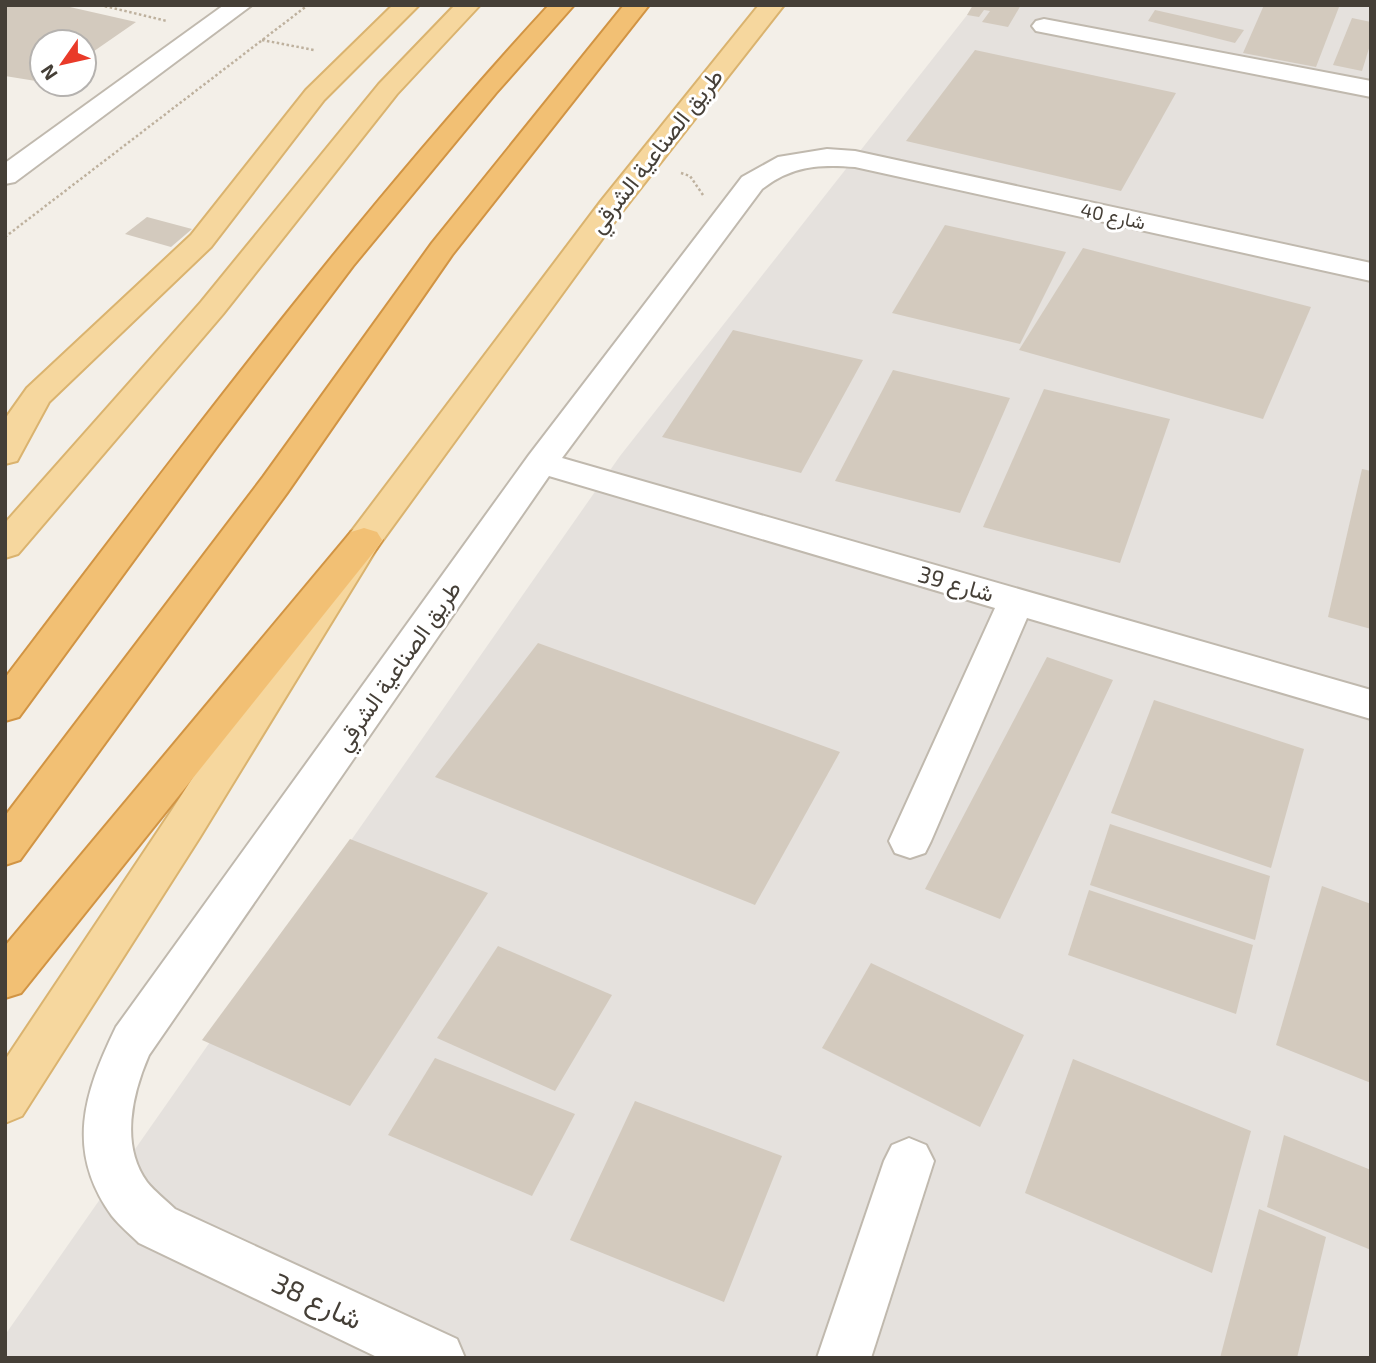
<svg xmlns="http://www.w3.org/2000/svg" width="1376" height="1363" viewBox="0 0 1376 1363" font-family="'Exo 2',Vazirmatn,sans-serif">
	<rect width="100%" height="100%" fill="#f3efe8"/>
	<path fill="#e5e1dd" d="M975,5H1371V1358H5V1335L620,456Z"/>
	<g fill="#d3cabe">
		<path d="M5,5H61L136,22L84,58V42H42V82L5,76Z"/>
		<path d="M973,5H1021L1008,27L982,22L990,11L984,10L979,17L967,15Z"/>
		<path d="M1264,5L1339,7L1316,67L1243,53Z"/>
		<path d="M1155,10L1244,30L1235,43L1148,21Z"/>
		<path d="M1352,18L1371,22V42L1362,71L1333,65Z"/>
		<path d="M975,50L1176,93L1121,191L906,141Z"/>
		<path d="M147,217L192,229L171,247L125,234Z"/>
		<path d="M945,225L1066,252L1020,344L892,313Z"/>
		<path d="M1083,248L1311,307L1263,419L1019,350Z"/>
		<path d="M733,330L863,360L801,473L662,437Z"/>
		<path d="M893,370L1010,398L960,513L835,481Z"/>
		<path d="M1044,389L1170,419L1120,563L983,527Z"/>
		<path d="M1362,469L1371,471V629L1328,617Z"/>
		<path d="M538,643L840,752L755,905L435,777Z"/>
		<path d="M1047,657L1113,680L1000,919L925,889Z"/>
		<path d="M1154,700L1304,749L1271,868L1111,813Z"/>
		<path d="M1110,824L1270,876L1255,940L1090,885Z"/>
		<path d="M350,839L488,893L350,1106L202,1040Z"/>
		<path d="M1322,886L1371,904V1083L1276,1045Z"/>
		<path d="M1089,890L1253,945L1236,1014L1068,955Z"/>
		<path d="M498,946L612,995L555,1091L437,1038Z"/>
		<path d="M871,963L1024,1035L980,1127L822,1048Z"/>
		<path d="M435,1058L575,1114L532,1196L388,1135Z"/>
		<path d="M1073,1059L1251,1131L1212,1273L1025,1193Z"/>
		<path d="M635,1101L782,1156L724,1302L570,1240Z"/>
		<path d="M1284,1135L1371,1170V1250L1267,1207Z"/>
		<path d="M1259,1209L1326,1237L1297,1358H1220Z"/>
	</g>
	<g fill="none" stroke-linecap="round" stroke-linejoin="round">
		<defs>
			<g id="minor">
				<path d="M224,5H252L15,182L5,184V163Z"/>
				<path d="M1044,19L1371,81V97L1036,31L1032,26L1036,21Z"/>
				<path d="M827,149L855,151L1371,263V281L855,167C819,164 791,166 762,189L562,458L1371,690V719L1027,618L931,841L925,853L910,858L895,853L889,841L995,608L549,476L149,1055C132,1094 120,1145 147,1182C155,1192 166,1200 175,1209L457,1339L465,1358H379L139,1243C130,1234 120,1226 112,1216C65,1151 84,1093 116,1027L529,455L742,177L778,157Z"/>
				<path d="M909,1138L926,1145L934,1161L871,1358H817L884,1161L892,1145Z"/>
			</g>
			<g id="major">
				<path d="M393,5H419L324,100L211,247L49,402L17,461L5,464V419L27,388L191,235L306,90Z"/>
				<path d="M455,5H480L397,94L223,314L18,554L5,558V523L201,302L379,84Z"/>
				<path d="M759,5H784L621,213L377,548L200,837L22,1116L5,1123V1060L170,813L351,532L601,201Z"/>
			</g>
			<g id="highway">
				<path d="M549,5H574L496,93L353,266L218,445L19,717L5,721V678C180,448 353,218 549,5Z"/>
				<path d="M624,5H649L452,255L287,493L20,860L5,865V816L263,477L432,243Z"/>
				<path d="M364,528L377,532L382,540L377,548L21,993L5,998V946L351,532Z"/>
			</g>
		</defs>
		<use href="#minor" stroke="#c0b9ae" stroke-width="4"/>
		<use href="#major" stroke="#dab36f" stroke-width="4"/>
		<use href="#highway" stroke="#d19444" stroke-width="4"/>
		<g stroke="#beb19e" stroke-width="2.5" stroke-dasharray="2.5 2.5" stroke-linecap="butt">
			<path d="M100,5L167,21"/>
			<path d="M262,40L314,50"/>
			<path d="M681,173L690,176L703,195"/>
			<path d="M5,237L308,5"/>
		</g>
		<use href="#minor" fill="#fff" fill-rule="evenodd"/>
		<use href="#major" fill="#f6d79e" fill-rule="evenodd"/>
		<use href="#highway" fill="#f2c074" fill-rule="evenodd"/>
	</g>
	<g text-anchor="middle" stroke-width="6" stroke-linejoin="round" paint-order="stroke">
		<g font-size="19" fill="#453f37" stroke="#fff">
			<text transform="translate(1113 216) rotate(12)" y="7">شارع 40</text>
		</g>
		<g font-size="23" fill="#453f37" stroke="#fff">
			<text transform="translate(656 151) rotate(-52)" y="8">طريق الصناعية الشرقي</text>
			<text transform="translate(956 584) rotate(16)" y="8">شارع 39</text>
			<text transform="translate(398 666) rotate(-55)" y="8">طريق الصناعية الشرقي</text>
		</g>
		<g font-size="28" fill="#453f37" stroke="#fff">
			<text transform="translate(317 1301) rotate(25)" y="10">شارع 38</text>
		</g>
	</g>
	<rect width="1376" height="1363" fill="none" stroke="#453f37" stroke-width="14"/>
	<g transform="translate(63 63) rotate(236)"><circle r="33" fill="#ffffff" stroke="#b5b2af" stroke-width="2"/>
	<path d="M0-5L12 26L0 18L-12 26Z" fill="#e93a29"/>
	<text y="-10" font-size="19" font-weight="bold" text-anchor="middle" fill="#453f37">N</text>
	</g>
</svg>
